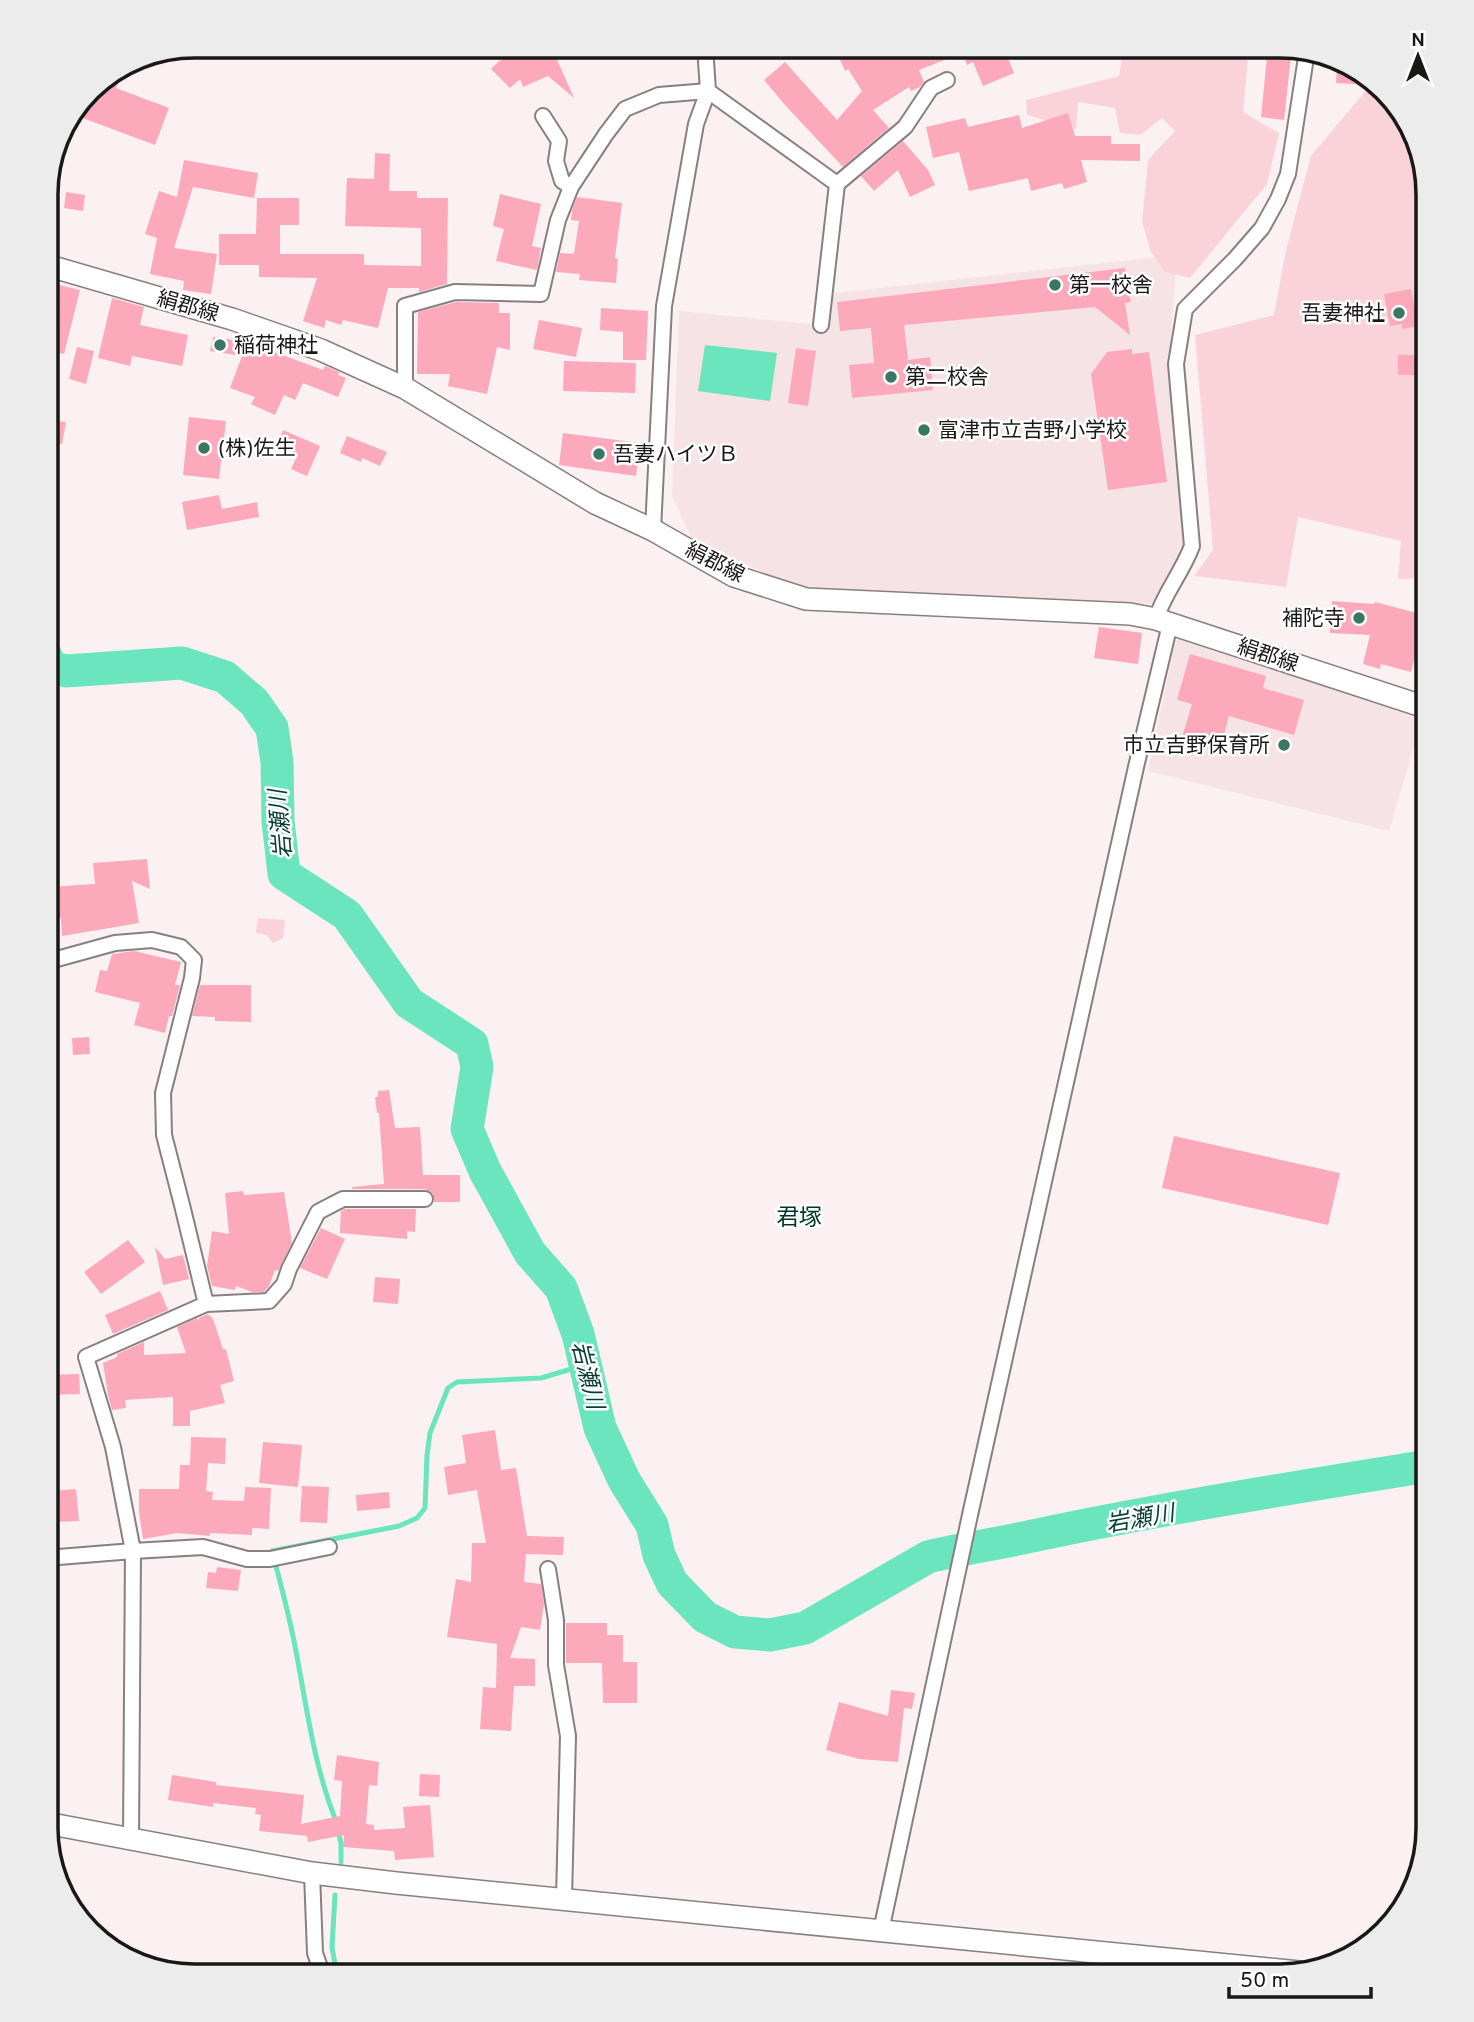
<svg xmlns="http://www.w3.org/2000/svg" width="1474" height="2022" viewBox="0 0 1474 2022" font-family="Overpass,'Noto Sans JP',sans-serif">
	<rect width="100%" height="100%" fill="#fbf1f3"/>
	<g fill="#f6e3e6">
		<path d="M1177,255L1169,364L1184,550L1151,604L1077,600L835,593L793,585L693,542L672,496L679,311L821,325L825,294Z"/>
		<path d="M1181,637L1422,720L1389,831L1148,771L1175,642Z"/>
	</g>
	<g fill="#fad3da">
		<path d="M1124,46H1249L1243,112L1279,133L1267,184L1190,278L1165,272L1151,252L1142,222L1148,160L1175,131L1162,118L1140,135L1120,133L1115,108L1078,102L1076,129L1027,115L1026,100L1119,76Z"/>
		<path d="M1372,83L1408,119L1428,194V578L1398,579L1401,541L1298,517L1286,587L1194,576L1213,550L1195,335L1274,315L1286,250L1311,156Z"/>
		<path d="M258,918L285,920L283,938L273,943L267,935L256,933Z"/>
	</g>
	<path fill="#6be5bd" d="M705,345L777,353L770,401L698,391Z"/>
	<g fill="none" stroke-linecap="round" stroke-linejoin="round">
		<g stroke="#6be5bd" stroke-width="5">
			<path d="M46,692L50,667"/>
			<path d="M336,1821C313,1764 306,1701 294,1641C288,1611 280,1581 272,1551L399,1526L417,1518L425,1508L427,1455L430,1433L448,1388L457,1382L541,1378L585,1365"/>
			<path d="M338,1830L341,1844V1862"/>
			<path d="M335,1895L332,1947L337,1976"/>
		</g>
		<path stroke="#6be5bd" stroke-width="33" d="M46,656L50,667L66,671L182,663L225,677L254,702L272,728L277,762L278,821L284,874L347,915L409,1003L472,1044L477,1067L467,1129L485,1171L530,1253L561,1288L578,1334L600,1428L624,1480L652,1525L659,1555L672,1583L705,1617L735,1632L770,1635L805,1628L928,1557C959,1549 991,1545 1023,1538C1157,1509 1293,1488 1428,1466"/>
	</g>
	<g fill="#fca9bb">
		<path d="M535,46H551L574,98L548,76L523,87L520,79L510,88L491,69L499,61Z"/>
		<path d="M834,46H1003L1014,73L983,86L973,62L967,65L962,53L919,70L924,82L920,87L911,91L909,87L873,110L889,128L843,167L785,105L764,80L785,62L837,120L862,91L848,69L845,71Z"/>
		<path d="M1268,46H1292L1284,120L1261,117Z"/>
		<path d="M125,64L116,88L169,108L155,145L72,114L96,83Z"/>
		<path d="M1337,66L1356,67L1374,85L1336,83Z"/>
		<path d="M1068,113L1075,136H1111V144H1140V161L1081,160L1087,182L1064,189L1062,183L1031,191L1028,178L969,191L959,152L933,158L926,127L965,118L968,127L1019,115L1022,128Z"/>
		<path d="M903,141L928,170L935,185L910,197L898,170L874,191L861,176Z"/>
		<path d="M375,153L390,154L389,191H417V198H448L447,284L419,292V288H388L378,328L343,320L341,325L326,320L324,328L303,321L317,278L259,277V265H219V234H256L257,198H299V225H280V254H364V265L421,266V228L345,226L347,178L374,179Z"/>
		<path d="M184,160L258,173L254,198L193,187L174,248L217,254L211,294L183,290L184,281L150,274L157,238L145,234L159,191L177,197Z"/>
		<path d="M66,192L85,195L83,211L64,208Z"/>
		<path d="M500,194L541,204L532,246L541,248L537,270L496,261L504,229L493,226Z"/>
		<path d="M577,197L622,203L615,258L618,259L616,283L579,280L580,274L556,272L560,253L574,254L579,221L571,220L572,210Z"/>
		<path d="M1125,268L1131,302L1125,303L1130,335L1095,307L904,325L908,360L930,357L933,390L852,398L849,365L874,363L871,328L840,331L837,302Z"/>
		<path d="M46,282L80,290L64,354L46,349Z"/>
		<path d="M1411,289L1418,326L1402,329V324L1390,326L1384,294Z"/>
		<path d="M112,298L144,307L140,325L188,335L182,366L132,356L130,366L98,358Z"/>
		<path d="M456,302L499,303V313H510V350L497,347L487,394L448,386L450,374H417L418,312Z"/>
		<path d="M601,308L648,311L646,360H623V332L600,330Z"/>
		<path d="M539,320L582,328L576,357L533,349Z"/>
		<path d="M213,337L247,342L323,370L325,366L339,372L338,375L346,378L338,397L303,383L295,400L284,395L275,415L251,404L255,397L230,388L242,356L210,351Z"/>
		<path d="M77,347L94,351L86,384L69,379Z"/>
		<path d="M796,348L816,351L808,406L788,403Z"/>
		<path d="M1132,349V354L1149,352L1167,482L1108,490L1091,374L1107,352Z"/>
		<path d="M1398,355H1419L1420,375H1398Z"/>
		<path d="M564,361L636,363L635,393L563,391Z"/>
		<path d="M189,417L226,421L219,479L183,475Z"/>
		<path d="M46,420L66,422L62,444L46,442Z"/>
		<path d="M283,430L320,446L307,476L291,469L298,454L277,445Z"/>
		<path d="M563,433L640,443L636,476L559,465Z"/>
		<path d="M347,436L387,452L380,466L362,458L361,462L340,453Z"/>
		<path d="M219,495L222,509L257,502L259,517L187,530L182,502Z"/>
		<path d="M1332,601L1374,604L1375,602L1428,616V636L1421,634L1411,672L1381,664L1380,669L1363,664L1370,635L1330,633Z"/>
		<path d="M1099,627L1142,633L1138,664L1094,658Z"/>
		<path d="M1190,654L1266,676L1263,688L1304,700L1294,735L1229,716L1219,752L1181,741L1192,704L1177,700Z"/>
		<path d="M147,859L150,889L132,881L139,923L62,936L61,918H52L49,887L95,884L93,863Z"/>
		<path d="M134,951L181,962L175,985H180L172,1016H169L165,1033L134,1025L140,1003L95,992L100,970L107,971L112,954Z"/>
		<path d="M200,985H251V1022L215,1021V1017L192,1016Z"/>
		<path d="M89,1037L90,1054L73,1055L72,1038Z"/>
		<path d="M389,1090L395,1128L420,1127L423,1175H460V1202H434L433,1194L425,1189H352V1187L384,1184L379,1113H377L375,1097H378V1091Z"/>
		<path d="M1174,1136L1340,1173L1328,1225L1162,1188Z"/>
		<path d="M243,1191L244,1195L284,1192L292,1243L278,1271L275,1270L269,1286L264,1292H252L236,1286L235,1290L212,1286L207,1266L212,1231L229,1234L225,1193Z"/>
		<path d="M345,1209H416L415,1232L407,1231V1239L340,1233L341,1211Z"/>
		<path d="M321,1228L345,1239L327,1279L300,1268Z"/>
		<path d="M128,1240L145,1262L101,1294L84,1272Z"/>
		<path d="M155,1247L165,1259L183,1255L189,1279L163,1285Z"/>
		<path d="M375,1277L400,1279L398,1304L373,1302Z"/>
		<path d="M160,1291L168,1310L113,1334L105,1315Z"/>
		<path d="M208,1314L213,1319L223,1349H226L234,1381L220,1385L225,1403L190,1411V1426H173V1397L125,1400L126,1408L112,1410L108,1395L103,1363L117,1357V1354L144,1342V1355L186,1353L177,1327L197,1318L198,1322L199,1318Z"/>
		<path d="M79,1374L80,1394L46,1395V1375Z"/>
		<path d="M495,1430L501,1470L516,1468L527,1536L564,1537L563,1555L526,1554L524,1582L541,1584L544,1604L540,1630L521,1627L510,1658L535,1659V1686H514L511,1731L480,1729L483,1687L496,1688L497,1644L447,1637L456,1579L471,1582L472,1543H486L477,1490L448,1495L444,1467L466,1463L462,1435Z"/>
		<path d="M191,1437L226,1438L225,1464L208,1463L206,1491L213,1492L212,1500L244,1501L245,1487L271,1488L269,1529L252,1528V1535L210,1533V1536L177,1533L143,1539L139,1512V1489H179L180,1465H190Z"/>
		<path d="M263,1442L302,1445L298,1487L259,1483Z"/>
		<path d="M302,1486L329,1487L327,1523L300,1522Z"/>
		<path d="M76,1489L79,1521L56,1522L53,1491Z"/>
		<path d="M389,1492L390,1508L357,1511L356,1495Z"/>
		<path d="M217,1567L241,1570L238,1591L206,1588L208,1572L216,1573Z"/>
		<path d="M566,1623H607V1635H623V1662H637V1703H603L602,1663H566Z"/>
		<path d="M891,1690L915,1693L912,1709L904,1708L898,1762L859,1759L826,1750L839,1702L888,1716Z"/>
		<path d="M337,1755L379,1762L377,1786L369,1785L366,1824L374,1825V1830L405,1828L403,1807L430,1805L434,1857L395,1860L394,1851L343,1847L344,1835L308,1842L307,1836L259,1831L261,1815L255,1814L256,1808L213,1803V1807L168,1800L172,1775L216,1782V1785L304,1795L301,1824L340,1816L342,1781L334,1780Z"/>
		<path d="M420,1774L440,1775L439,1797L419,1796Z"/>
	</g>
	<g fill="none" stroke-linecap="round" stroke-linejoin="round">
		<defs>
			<g id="street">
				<path d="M705,46L708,91L837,184L821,325"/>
				<path d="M543,116L559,141L556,161L562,181L571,187"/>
				<path d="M837,184L905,127L931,88L947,80"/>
				<path d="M405,388V306L455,292L541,294L558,220L571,187L606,134L625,109L659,95L708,91L696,124L664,306L653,530"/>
				<path d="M1156,619C1164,593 1182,573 1192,546L1176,364L1185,309L1235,259L1262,228L1278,199L1288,174L1307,51"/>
				<path d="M46,962L115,943L152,940L181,947L194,960L192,978L163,1093L164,1135L182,1205L206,1304L86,1357L113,1447L133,1551L203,1547L247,1559H270L329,1547"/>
				<path d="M206,1304L269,1301L284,1284L289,1269L318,1212L343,1199H425"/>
				<path d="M46,1558L133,1551L131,1839"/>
				<path d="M548,1569L556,1620V1665L568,1736L564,1899"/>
				<path d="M312,1873L315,1953L323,1976"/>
				<path d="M881,1931L970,1515L1136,767L1170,624"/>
			</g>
			<g id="secondary">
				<path d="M46,265L232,319L321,350L405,388L595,503L653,530L734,576L806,599L1130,614L1156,619L1428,708"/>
				<path d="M46,1823L312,1873L396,1883L1299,1972"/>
			</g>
		</defs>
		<use href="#street" stroke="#887f81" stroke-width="18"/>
		<use href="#secondary" stroke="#887f81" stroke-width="24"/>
		<use href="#street" stroke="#fff" stroke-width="14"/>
		<use href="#secondary" stroke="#fff" stroke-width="21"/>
	</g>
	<g fill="#3a7762" stroke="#fff" stroke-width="2.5">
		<circle cx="1055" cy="285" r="7"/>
		<circle cx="1399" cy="313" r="7"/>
		<circle cx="220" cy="345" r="7"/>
		<circle cx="891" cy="377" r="7"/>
		<circle cx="924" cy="430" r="7"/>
		<circle cx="204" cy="448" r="7"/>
		<circle cx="599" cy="454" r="7"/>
		<circle cx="1359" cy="618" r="7"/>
		<circle cx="1284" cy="745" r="7"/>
	</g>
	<g text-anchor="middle" stroke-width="5" stroke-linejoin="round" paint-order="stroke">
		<g font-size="21" fill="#1a1717" stroke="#fff" text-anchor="start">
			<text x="1069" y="292">第一校舎</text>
			<text x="1385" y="320" text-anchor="end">吾妻神社</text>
			<text x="234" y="352">稲荷神社</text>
			<text x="905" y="384">第二校舎</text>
			<text x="938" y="437">富津市立吉野小学校</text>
			<text x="218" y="455">(株)佐生</text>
			<text x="613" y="461">吾妻ハイツＢ</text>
			<text x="1345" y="625" text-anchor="end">補陀寺</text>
			<text x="1270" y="752" text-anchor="end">市立吉野保育所</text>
		</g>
		<g font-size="21" fill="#1a1717" stroke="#fff">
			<text transform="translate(188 306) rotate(16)" y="7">絹郡線</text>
			<text transform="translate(715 562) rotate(27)" y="7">絹郡線</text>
			<text transform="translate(1268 655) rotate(18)" y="7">絹郡線</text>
		</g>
		<g font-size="23" font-style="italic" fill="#063f2f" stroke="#fff">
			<text transform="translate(280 824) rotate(-95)" y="8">岩瀬川</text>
			<text transform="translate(588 1375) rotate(76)" y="8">岩瀬川</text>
			<text transform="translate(1140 1518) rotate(-10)" y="8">岩瀬川</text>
		</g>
		<g font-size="23" fill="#003628" stroke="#fff">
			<text x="799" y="1225">君塚</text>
		</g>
	</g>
	<path d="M0 0H1474V2022H0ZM194 58H1280A136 136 0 0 1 1416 194V1828A136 136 0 0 1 1280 1964H194A136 136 0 0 1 58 1828V194A136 136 0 0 1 194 58Z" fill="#edecec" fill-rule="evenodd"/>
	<path fill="none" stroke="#1a1717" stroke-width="3.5" d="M194 58H1280A136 136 0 0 1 1416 194V1828A136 136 0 0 1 1280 1964H194A136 136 0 0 1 58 1828V194A136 136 0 0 1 194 58Z"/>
	<g transform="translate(1418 56)" stroke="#ffffff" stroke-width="5" paint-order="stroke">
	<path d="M0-5L12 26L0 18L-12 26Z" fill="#1a1717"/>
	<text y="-10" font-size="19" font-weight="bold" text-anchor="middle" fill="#1a1717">N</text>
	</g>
	<path d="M1229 1987v10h142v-10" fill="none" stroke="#1a1717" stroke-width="3.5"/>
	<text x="1240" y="1987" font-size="21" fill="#1a1717" stroke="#ffffff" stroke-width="5" paint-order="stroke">50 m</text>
</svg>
